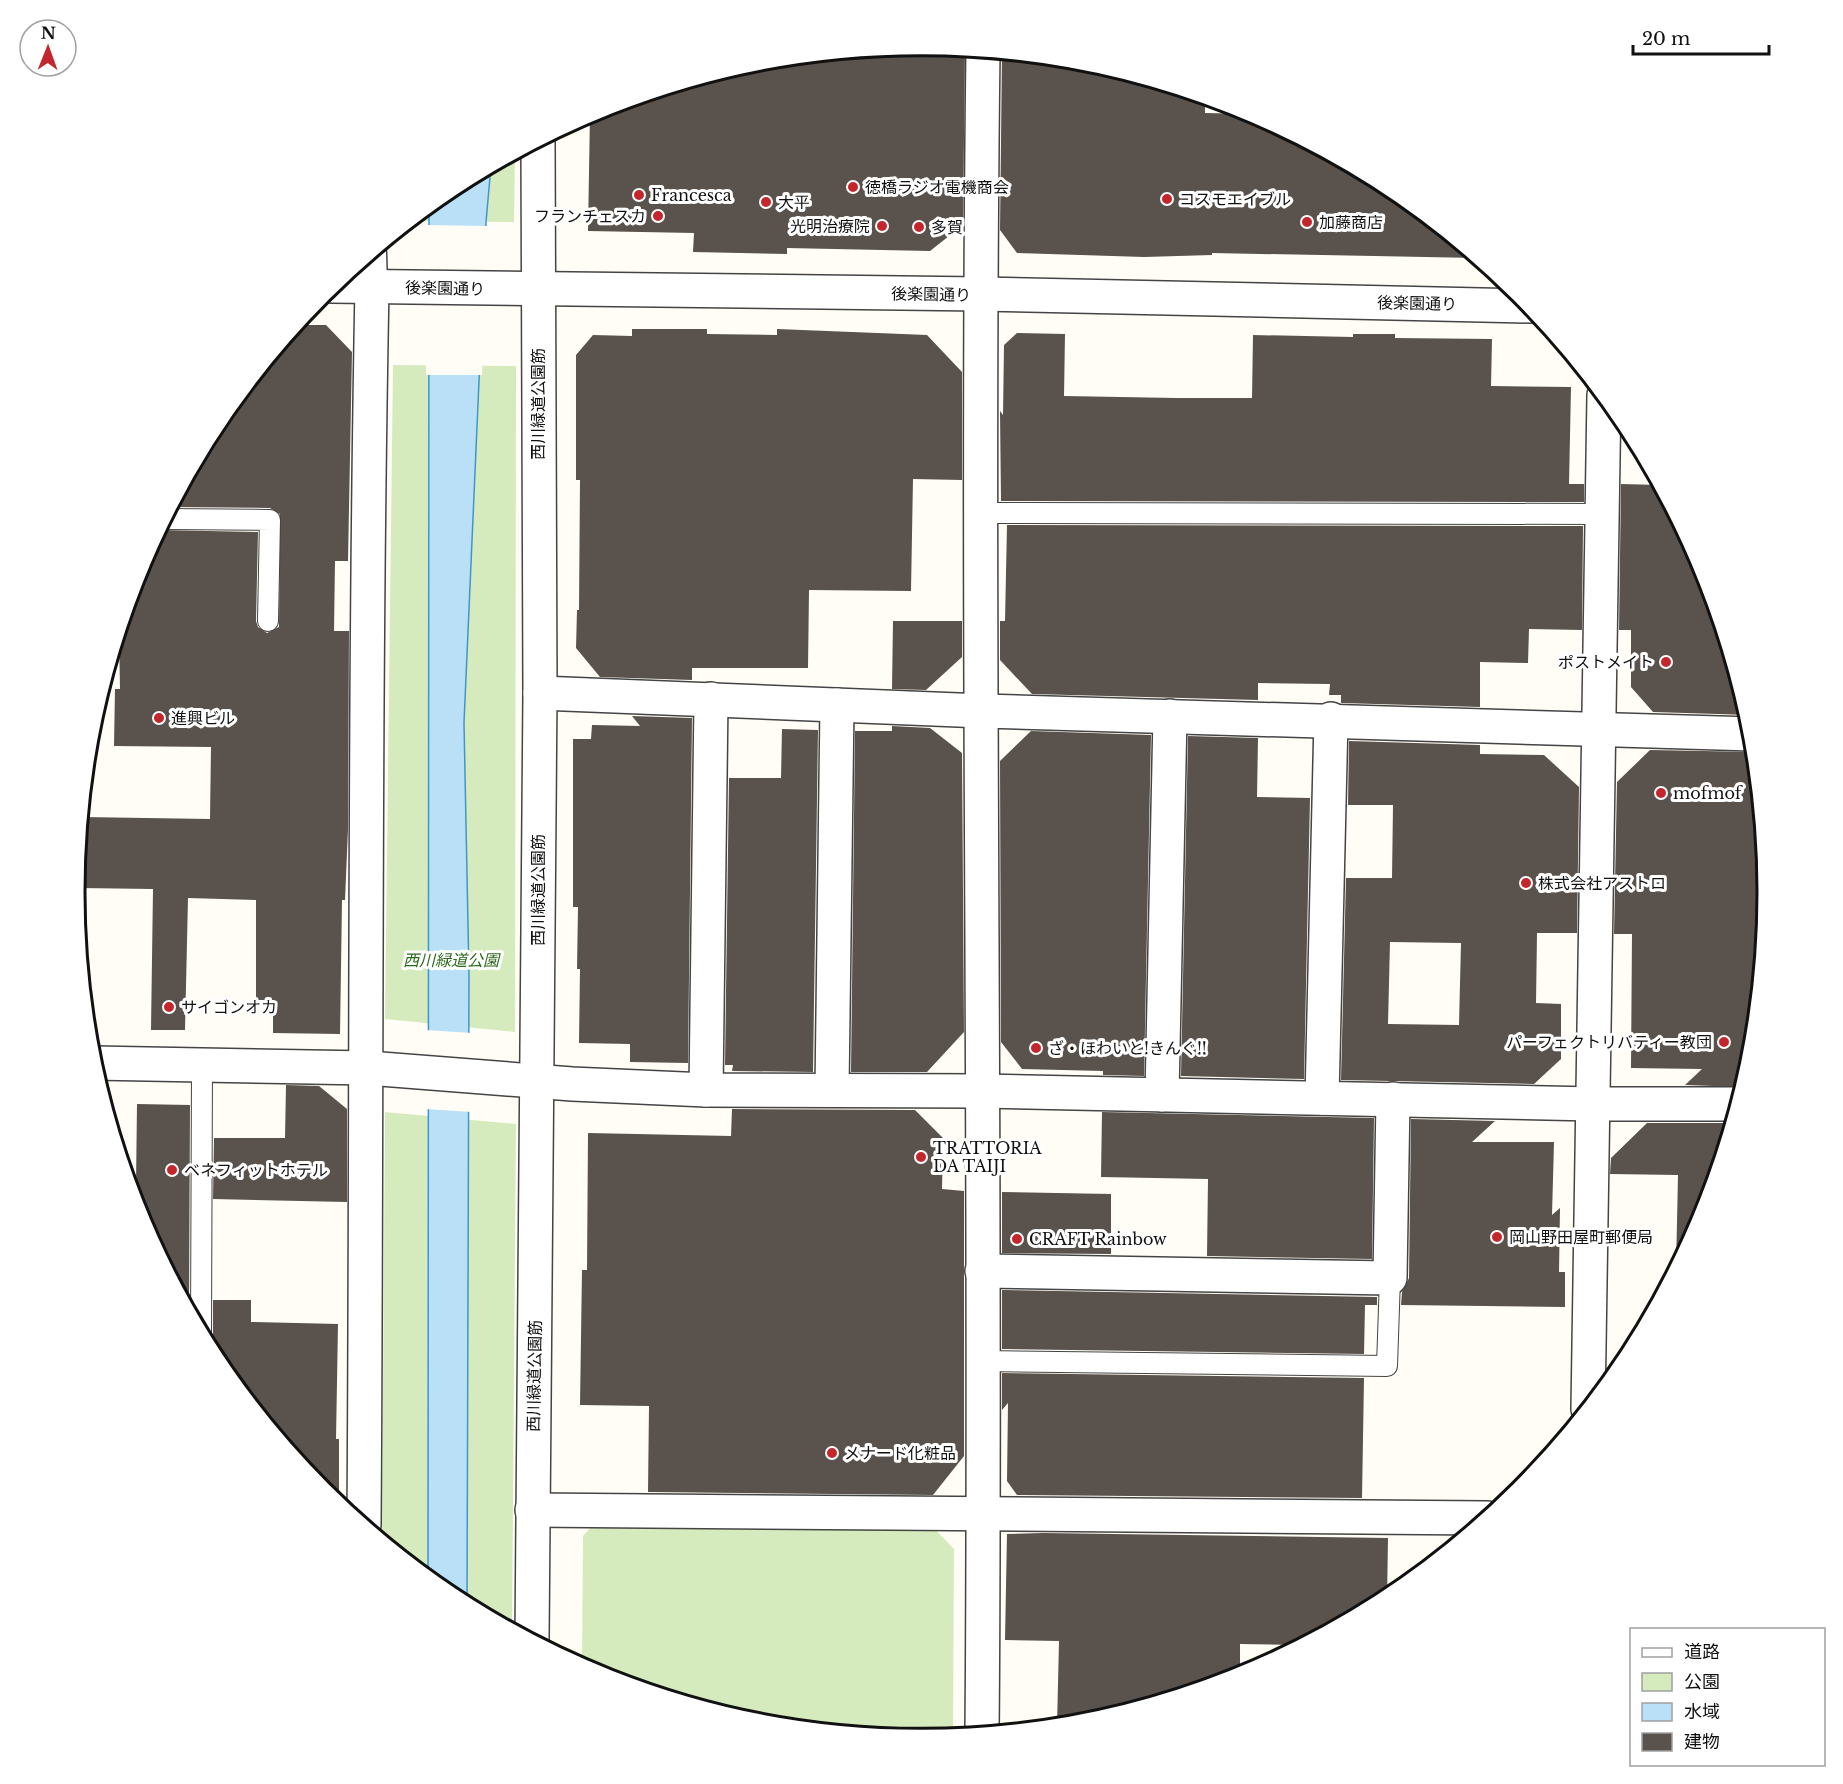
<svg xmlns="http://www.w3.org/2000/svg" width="1843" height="1784" viewBox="0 0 1843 1784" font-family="'Libre Baskerville','Noto Sans JP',serif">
	<rect width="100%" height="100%" fill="#fffdf5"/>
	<g fill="#d5ebbd">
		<path d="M515,153L514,222L410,221L451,188Z"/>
		<path d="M393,365L516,366L515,1032L385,1019Z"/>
		<path d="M385,1112L516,1124L512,1629L451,1596L382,1539Z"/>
		<path d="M592,1526H932L954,1549L953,1736L921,1739L756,1723L597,1674L582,1666L583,1536Z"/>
	</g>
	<path fill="#b9e0f7" stroke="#3f96cf" stroke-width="1.5" d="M491,166L486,222L464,723L469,975L467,1605L451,1596L428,1577L429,206L451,188Z"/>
	<g fill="#fffdf5">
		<path d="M426,225L488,226L482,375H426Z"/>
		<path d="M425,1030L472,1033V1112L425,1109Z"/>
	</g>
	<g fill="#5a524d" fill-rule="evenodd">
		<path d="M922,45L965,49L963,225L930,251L787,248V254L693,252L694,233L588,231L590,113L757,61Z"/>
		<path d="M1002,53L1087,61L1205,97V113L1253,114L1392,188L1478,258L1212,253V255L1144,257L1017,253L1000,230Z"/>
		<path d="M297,325H326L352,352L348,561H335L334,631H349L348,829L345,900H342L340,1034L273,1033V1000H256V900L188,898L185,1030H151L153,889L79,888L82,817L210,819L211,747L114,746L115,689H120L119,632L139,568L159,530L258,532L256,621L258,627L267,633L279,627L280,514L270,508L171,507L217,421Z"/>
		<path d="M632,329H707V334L777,335V329L927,335L962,372V480L913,479L911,591L809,590L808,668H692V680L600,677L576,648L577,610H579L580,480H576V355L593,335L632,336Z"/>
		<path d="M1017,333L1065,334L1064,396L1176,398H1252L1253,335L1353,337V334H1395V338L1492,339L1491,386L1571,387L1569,484H1584V502L1001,501L1000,411L1003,415L1004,345Z"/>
		<path d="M1621,484L1660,485L1704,568L1749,715L1653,712L1631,687V630H1619Z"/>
		<path d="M1007,525L1583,526L1582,630L1529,629L1528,663L1480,662V707L1341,703V695H1329L1330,684L1258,683V700L1032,694L1000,660V621H1005Z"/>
		<path d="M893,621H962V657L926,690L892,689Z"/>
		<path d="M632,716L692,718L688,1063L630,1062V1044L579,1043L580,969H577L578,907H573V739H591L592,725L640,726Z"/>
		<path d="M892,726L930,728L962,753L964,1032L927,1072H851L855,731H892Z"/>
		<path d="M782,729L818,730L813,1072L732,1071L733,1065H725L729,778H781Z"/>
		<path d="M1031,731L1151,735L1144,1076L1103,1075V1071L1022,1069L1001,1042L1000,761Z"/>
		<path d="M1188,736L1258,738L1257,797L1310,798L1304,1079L1181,1076Z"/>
		<path d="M1349,741L1480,745V754L1544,755L1579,787L1577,933H1537L1536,1003L1561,1004V1059L1534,1084L1341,1080L1346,878H1392L1393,805H1348ZM1390,942L1461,943L1459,1025L1388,1024Z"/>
		<path d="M1650,750L1755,752L1762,825L1761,897H1768L1752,1058L1743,1087L1685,1085L1702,1069L1631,1068L1632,934H1614L1617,782Z"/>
		<path d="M286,1085L319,1086L347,1109V1202L213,1199L214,1138H285Z"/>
		<path d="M137,1104L190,1105L189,1310L139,1216L130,1185H136Z"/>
		<path d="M732,1109L915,1110L943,1138L942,1189L964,1191V1456L933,1495L648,1492L649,1406L580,1405L582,1270H587L588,1133L731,1136Z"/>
		<path d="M1102,1112L1374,1118L1372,1259L1207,1256L1208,1179L1101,1177Z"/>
		<path d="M1411,1119L1495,1121L1472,1142H1554L1552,1215L1560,1208L1559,1272H1565V1307L1401,1305L1402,1292L1409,1278Z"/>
		<path d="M1647,1123H1732L1704,1216L1676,1268L1678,1175L1610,1174L1611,1158Z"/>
		<path d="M1002,1192L1111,1194V1254L1002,1253Z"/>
		<path d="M1002,1290L1377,1297V1305H1365L1364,1354L1002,1349Z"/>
		<path d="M213,1300H251V1322L338,1324L336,1439H339V1504L322,1491L217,1362L207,1343L213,1333Z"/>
		<path d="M1002,1373L1364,1378L1362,1498L1017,1495L1007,1481L1008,1403L1002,1410Z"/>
		<path d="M1043,1533L1388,1538L1387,1599L1302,1645L1240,1644V1676L1086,1723L1057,1726L1059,1641L1005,1640L1007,1534Z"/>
	</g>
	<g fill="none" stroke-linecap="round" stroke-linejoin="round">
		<defs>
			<g id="service">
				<path d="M982,513L1602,514"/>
				<path d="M165,519L270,520L268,621"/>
				<path d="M201,1332L202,1065"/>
				<path d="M983,1361L1387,1366L1390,1278"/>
			</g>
			<path id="pedestrian" d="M371,253L372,286"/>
			<g id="minor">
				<path d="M540,693L983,711L1753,734"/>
				<path d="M93,1063L368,1068L572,1084L706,1090L982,1091L1593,1104H1738"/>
				<path d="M706,1090L711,699"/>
				<path d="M832,1090L837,705"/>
				<path d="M1162,1095L1170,716"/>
				<path d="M1322,1098L1331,719"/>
				<path d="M982,1271L1390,1278L1393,1099"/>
				<path d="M1588,1409L1604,395"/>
				<path d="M532,1510L1487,1518"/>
				<path d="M364,1525C367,1112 364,699 372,286"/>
				<path d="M532,1639L540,693L538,141"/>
				<path d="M982,1733C987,1172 976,612 983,51"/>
			</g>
			<path id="tertiary" d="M331,286L980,294L1531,306"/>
		</defs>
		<use href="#service" stroke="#444" stroke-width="22"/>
		<use href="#pedestrian" stroke="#444" stroke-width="33"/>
		<use href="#minor" stroke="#444" stroke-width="36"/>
		<use href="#tertiary" stroke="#444" stroke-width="36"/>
		<use href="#service" stroke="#fff" stroke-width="20"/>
		<use href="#pedestrian" stroke="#fff" stroke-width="30"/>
		<use href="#minor" stroke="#fff" stroke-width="33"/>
		<use href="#tertiary" stroke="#fff" stroke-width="33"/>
	</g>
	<g fill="#c4262e" stroke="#fff" stroke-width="2">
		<circle cx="853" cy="187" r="6"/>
		<circle cx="639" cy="195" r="6"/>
		<circle cx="1167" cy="199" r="6"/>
		<circle cx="766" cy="202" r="6"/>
		<circle cx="658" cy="216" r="6"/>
		<circle cx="1307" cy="222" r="6"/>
		<circle cx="882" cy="226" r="6"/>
		<circle cx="919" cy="227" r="6"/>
		<circle cx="1666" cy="662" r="6"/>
		<circle cx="159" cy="718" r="6"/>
		<circle cx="1661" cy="793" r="6"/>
		<circle cx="1526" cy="883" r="6"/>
		<circle cx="169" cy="1007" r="6"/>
		<circle cx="1724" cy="1042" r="6"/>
		<circle cx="1036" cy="1048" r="6"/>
		<circle cx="921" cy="1157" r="6"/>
		<circle cx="172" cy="1170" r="6"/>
		<circle cx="1497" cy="1237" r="6"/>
		<circle cx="1017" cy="1239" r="6"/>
		<circle cx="832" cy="1453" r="6"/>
	</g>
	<g text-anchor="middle" stroke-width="6" stroke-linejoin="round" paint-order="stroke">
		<g font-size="16" fill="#111" stroke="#fff" text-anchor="start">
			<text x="865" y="193">徳橋ラジオ電機商会</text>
			<text x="651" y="201">Francesca</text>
			<text x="1179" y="205">コスモエイブル</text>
			<text x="778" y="208">大平</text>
			<text x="646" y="222" text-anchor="end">フランチェスカ</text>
			<text x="1319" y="228">加藤商店</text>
			<text x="870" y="232" text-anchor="end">光明治療院</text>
			<text x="931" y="233">多賀</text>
			<text x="1654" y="668" text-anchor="end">ポストメイト</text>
			<text x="171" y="724">進興ビル</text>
			<text x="1673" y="799">mofmof</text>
			<text x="1538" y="889">株式会社アストロ</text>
			<text x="181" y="1013">サイゴンオカ</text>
			<text x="1712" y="1048" text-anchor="end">パーフェクトリバティー教団</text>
			<text x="1048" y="1054">ざ・ほわいと!きんぐ!!</text>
			<text x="933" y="1154">TRATTORIA<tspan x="933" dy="18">DA TAIJI</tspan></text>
			<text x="184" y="1176">ベネフィットホテル</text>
			<text x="1509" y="1243">岡山野田屋町郵便局</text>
			<text x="1029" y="1245">CRAFT Rainbow</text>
			<text x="844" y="1459">メナード化粧品</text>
		</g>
		<g font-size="16" fill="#111" stroke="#fff">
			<text transform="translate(445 288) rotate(1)" y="6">後楽園通り</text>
			<text transform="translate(931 294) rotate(1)" y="6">後楽園通り</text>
			<text transform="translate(1417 303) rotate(1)" y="6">後楽園通り</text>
			<text transform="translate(538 404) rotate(-90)" y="6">西川緑道公園筋</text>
			<text transform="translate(538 890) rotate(-90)" y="6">西川緑道公園筋</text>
			<text transform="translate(534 1376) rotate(-89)" y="6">西川緑道公園筋</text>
		</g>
		<g font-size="16" font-style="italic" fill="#2f6b1f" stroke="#fff">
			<text x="451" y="966">西川緑道公園</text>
		</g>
	</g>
	<path d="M0 0H1843V1784H0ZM85 892a836 836 0 1 1 1672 0a836 836 0 1 1-1672 0Z" fill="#fff" fill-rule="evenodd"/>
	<path fill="none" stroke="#111" stroke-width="3" d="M85 892a836 836 0 1 1 1672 0a836 836 0 1 1-1672 0Z"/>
	<rect x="1630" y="1628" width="195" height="138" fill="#ffffff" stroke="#a0a0a0" stroke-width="1.5"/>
	<rect x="1642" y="1648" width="30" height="9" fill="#ffffff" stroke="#a0a0a0" stroke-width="1.5"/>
	<text x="1684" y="1658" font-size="18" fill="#111111">道路</text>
	<rect x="1642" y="1673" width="30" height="18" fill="#d5ebbd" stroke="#a0a0a0" stroke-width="1.5"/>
	<text x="1684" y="1688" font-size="18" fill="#111111">公園</text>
	<rect x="1642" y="1703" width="30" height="18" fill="#b9e0f7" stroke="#a0a0a0" stroke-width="1.5"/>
	<text x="1684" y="1718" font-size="18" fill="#111111">水域</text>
	<rect x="1642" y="1733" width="30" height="18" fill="#5a524d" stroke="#a0a0a0" stroke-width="1.5"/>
	<text x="1684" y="1748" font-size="18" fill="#111111">建物</text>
	<g transform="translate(48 48) rotate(1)"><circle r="28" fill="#ffffff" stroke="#a0a0a0" stroke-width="1.5"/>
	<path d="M0-4.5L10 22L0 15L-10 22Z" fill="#c4262e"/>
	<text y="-9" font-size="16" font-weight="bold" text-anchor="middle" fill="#111111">N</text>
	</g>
	<path d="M1633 45v9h136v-9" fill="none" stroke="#111111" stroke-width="3"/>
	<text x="1642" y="45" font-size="18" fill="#111111" stroke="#ffffff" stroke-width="4.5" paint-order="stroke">20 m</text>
</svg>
